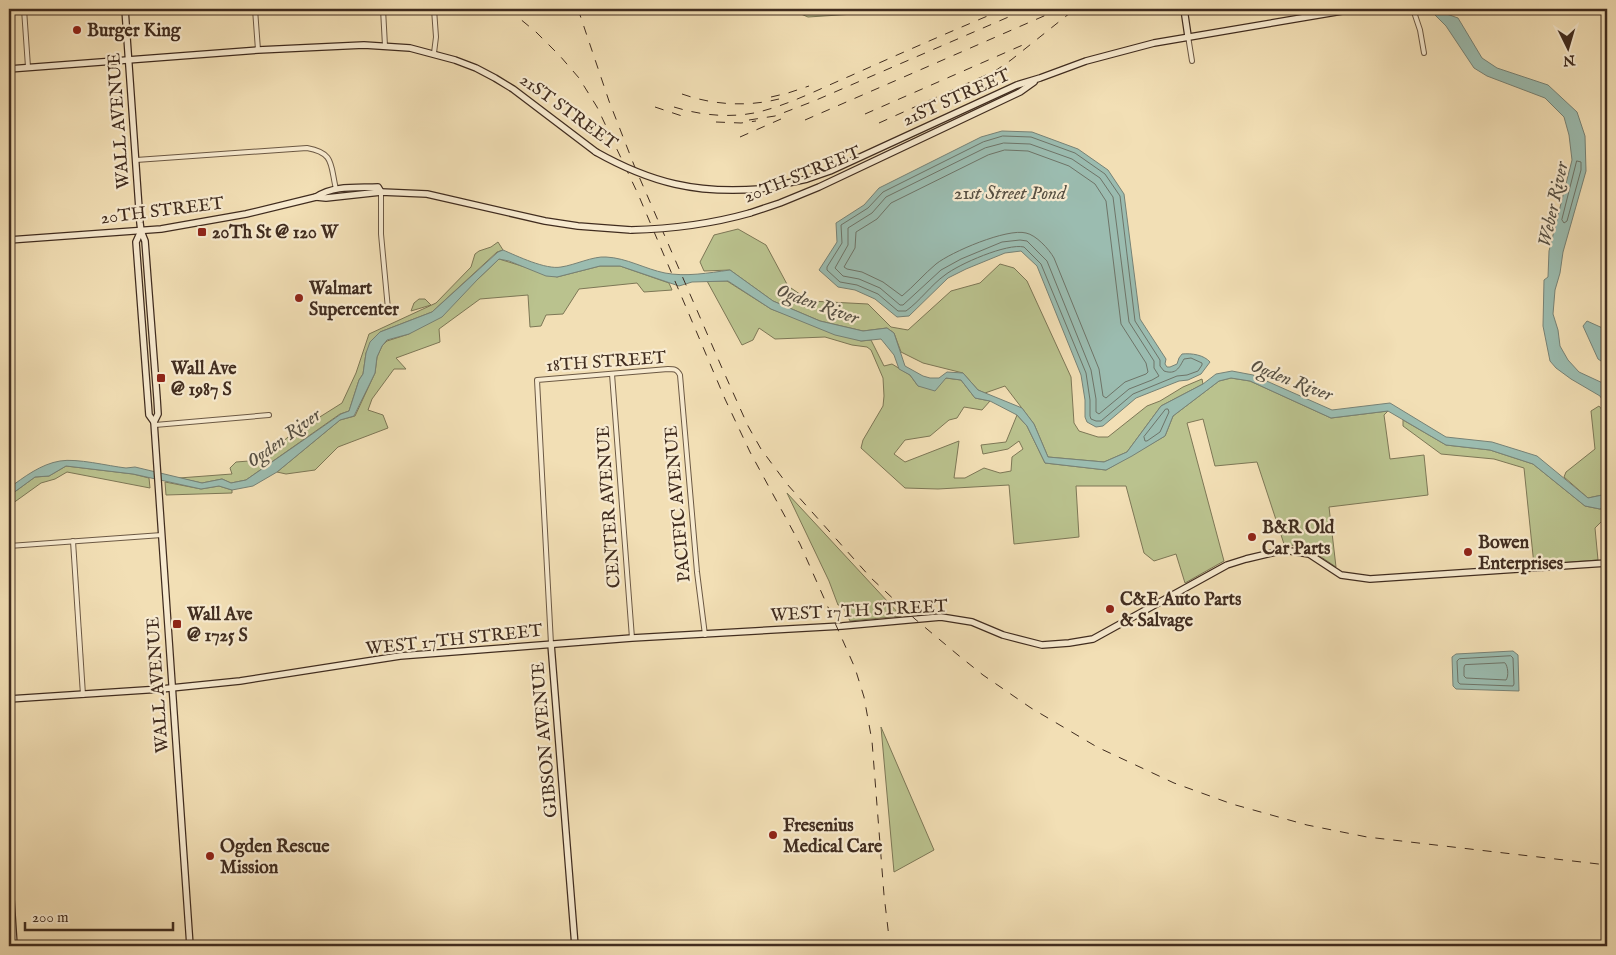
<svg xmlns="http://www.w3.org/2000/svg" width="1616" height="955" viewBox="0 0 1616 955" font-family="'IM FELL English',serif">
	<rect width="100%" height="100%" fill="#f2dfb5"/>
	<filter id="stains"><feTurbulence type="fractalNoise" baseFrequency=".004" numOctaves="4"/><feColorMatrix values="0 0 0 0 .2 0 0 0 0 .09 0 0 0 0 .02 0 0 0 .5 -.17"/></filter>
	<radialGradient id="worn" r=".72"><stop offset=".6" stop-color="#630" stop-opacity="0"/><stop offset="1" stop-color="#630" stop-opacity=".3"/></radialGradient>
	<g fill="#bac28e" stroke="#7d7756">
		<path d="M789,9H932L808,17Z"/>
		<path d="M738,229L766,245L788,286L810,301L868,304L891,327L908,330L951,291L980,283L1000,264L1014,268L1027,281L1071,377L1074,423L1079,431L1098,437H1108L1147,406L1160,401L1183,387L1202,379L1203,384L1161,406L1127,452L1104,462L1048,457L1034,424L1005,386L985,393L978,390L963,373L923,363L901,352L894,333L887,328L863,331L820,321L773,301L730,270L704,271L700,262L714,235Z"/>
		<path d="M498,242L503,250L497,252L432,312L380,332L366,353L363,374L359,380L349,411L340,414L246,480L231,483L222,479L202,483L179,478L232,474L230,468L236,462L262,460L288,437L342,403L356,373L369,334L436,303L471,267L475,254L479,251L491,247Z"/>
		<path d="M499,259L557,277L600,266H620L669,283L672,290L644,292L637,283L579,289L563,314L546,315L541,326L530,327L528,295L480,299L439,329L440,342L396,358L406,369H394L372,399L368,410L383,415L388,428L338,447L315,470L286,474L277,472L340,420L355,416L375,373L377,357L382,346L387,341L409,334L478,279Z"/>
		<path d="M707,281H727L771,309L861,341L871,340L884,366L892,364L910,375L918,386L946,378L961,380L975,398L990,401L982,410L964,407L957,418L949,420L930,436L905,440L894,454L905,462L959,441L954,478H965L984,468L1000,473L1011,471L1012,457L1023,449L1019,441L1008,449L983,454L981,445L1006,442L1017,415L1027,426L1045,463L1106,470L1165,436L1173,416L1219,381L1231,378L1250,381L1331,418L1388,411L1384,415L1390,459L1424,455L1428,495L1329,507L1336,567L1308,548L1284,544L1257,462L1215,466L1203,419L1187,423L1224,561L1185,583L1176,554L1154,561L1144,553L1126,486H1076L1079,537L1014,544L1009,485L938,489L905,488L861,448L863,440L883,406L884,396L883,378L871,350L867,347L852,345L825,337L775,339L759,328L753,340L742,345Z"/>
		<path d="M419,299H425L431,305L411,311L414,303Z"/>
		<path d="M1599,406L1604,412L1607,419V494L1588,498L1564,477L1566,472L1595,449L1591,411Z"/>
		<path d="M1403,420L1446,445L1490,450L1533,464L1585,506L1600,509L1607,506V516L1595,528L1598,560L1534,565L1524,468L1494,459L1441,454L1403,426Z"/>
		<path d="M66,466L133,474L149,478L150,488L67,472L55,479L41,483L9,506V496L35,477L49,476Z"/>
		<path d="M165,482L201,489L219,486L232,490V493L166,495Z"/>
		<path d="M787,493L901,616L850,621L842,605H838L829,581Z"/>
		<path d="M881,727L934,850L894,872Z"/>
	</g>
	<g fill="#9bbcb0" stroke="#778276">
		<path d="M1429,9H1440L1441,12L1458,18L1482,58L1497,68L1548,85L1577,112L1585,136L1586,171L1563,252L1560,273L1555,290L1553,314L1558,330L1560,346L1568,360L1579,372L1607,385V408L1600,396L1571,379L1556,368L1550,361L1543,326L1544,280L1548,277L1549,251L1572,160L1569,135L1564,117L1545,98L1487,76L1474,68L1446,26Z"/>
		<path d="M1002,131L1032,132L1078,149L1108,170L1124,194L1140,319L1166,359L1165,364L1167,367H1170L1177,364L1179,358L1182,354C1192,353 1204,355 1210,362L1201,374L1188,380L1179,381L1136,398L1103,426L1096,427L1087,422L1085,417V400L1081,375L1037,266L1021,251L1005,253L966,269L948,278L909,316L897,317L875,299L855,290L838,287L819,270L837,242L836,223L864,205L879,188L981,137Z"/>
		<path d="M503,250C517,256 546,270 561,267C575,265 593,256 606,257C627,258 645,269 665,273C686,277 708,273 730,270L773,301L820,321L863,331L887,328L894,333L905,366L923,376L930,378H939L947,372L963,373L978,390L1022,408L1034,424L1048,457L1104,462L1127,452L1161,406L1203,384L1216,374L1232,371L1253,375L1332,410L1390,403L1446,437L1492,442L1537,456L1588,498L1607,494V506L1600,509L1585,506L1533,464L1490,450L1446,445L1388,411L1331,418L1250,381L1231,378L1219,381L1173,416L1165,436L1132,456L1106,470L1045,463L1027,426L1017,415L990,401L975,398L961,380L946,378L935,391L918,386L910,375L899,369L894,355L881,339L861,341L835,335L771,309L728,281L692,282L679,286L620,266H600L557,277L546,276L509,261L499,259L478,279L442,317L409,334L387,340L382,346L377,357L375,373L354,416L340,420L277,472L253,486L232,490L219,486L201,489L133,474L66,466L49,476L35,477L9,496V488C24,477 41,464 60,461C77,458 108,466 126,468L135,467L202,483L222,479L231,483L246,480L341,414L349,411L359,380L363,374L366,353L370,342L380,332L432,312L498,252Z"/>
		<path d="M1587,321L1607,330V365L1598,359L1583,326Z"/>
		<path d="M1513,651L1518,655L1519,691L1456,689L1453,686L1452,657L1456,654Z"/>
	</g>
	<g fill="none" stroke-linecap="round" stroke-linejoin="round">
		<g stroke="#6e7468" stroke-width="1">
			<path d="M1003,136L1031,137L1075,153L1105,174L1120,196L1135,321L1160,360V366L1164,371C1176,375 1179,368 1184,359L1191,358L1202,363V365L1198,371L1187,375L1177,376L1133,394L1101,421H1096L1091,419L1090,416V400L1086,373L1041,264L1024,247C1007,243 959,264 945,275C931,285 920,301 906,311H898L878,294L857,285L840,282L827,270V267L842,243L841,225L868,208L883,192L983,142Z"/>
			<path d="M1004,143L1030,144L1072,159L1100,178L1113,197L1129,322L1154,361V368L1159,376L1152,380L1129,389L1099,414L1096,412V399L1091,370L1047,261L1027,241L1020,240L1002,242L961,259L941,270L903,305H900L880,288L859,279L843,276L835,268L848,245V228L872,213L886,197L985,148Z"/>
			<path d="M1005,150L1028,151L1069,166L1095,184L1106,201L1121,324L1146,363L1148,372L1146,374L1125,382L1106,398L1103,396L1099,369L1054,258C1049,249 1036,235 1026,233C1007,228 951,252 936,264C924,274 914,286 902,296L883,282L862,272L847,269L844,267L855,248L856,232L877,219L891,203L988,155Z"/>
			<path d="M1577,161L1581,162V170L1567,221L1564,223L1562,220Z"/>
			<path d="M1166,409H1168L1169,412L1160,432L1147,441H1145L1144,437Z"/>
			<path d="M1511,656L1513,658L1514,684L1513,686L1460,684L1458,682L1457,661L1459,659Z"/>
			<path d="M1505,663C1508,666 1509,676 1506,680L1466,678L1464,676V667L1465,665Z"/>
		</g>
		<defs>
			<g id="street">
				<path d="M24,9L28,67"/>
				<path d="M255,9L258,50"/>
				<path d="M383,9L385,46"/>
				<path d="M1413,9L1420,30L1424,53"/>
				<path d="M1188,36L1192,61"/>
				<path d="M434,53L436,37L434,9"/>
				<path d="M136,160L307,148C335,153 330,165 336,189"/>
				<path d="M381,192V234L388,309"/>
				<path d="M612,374L632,638"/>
				<path d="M155,425L269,415"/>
				<path d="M73,541L83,695"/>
				<path d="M9,546L162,535"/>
				<path d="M551,644L537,380L668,369C674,369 677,369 680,375L697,572L705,635"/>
			</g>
			<g id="secondary">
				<path d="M125,9L140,223L141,231L145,241L157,398L158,414L154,422L190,946"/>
				<path d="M1184,9L1188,36"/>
				<path d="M9,69L258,50L364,45L410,48L455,60L476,68L495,78L513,89L596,152"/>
				<path d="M760,189L807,179L830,171L1017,85L1040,78L1086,61L1154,43L1354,9"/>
				<path d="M316,197L326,198L381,192L427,194L545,221L578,226L631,230"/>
				<path d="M750,213L780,203L819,187L1020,92L1034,82"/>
				<path d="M141,231L136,242L149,415L154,422"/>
				<path d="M9,240L161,229L246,214L316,197C334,185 357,188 378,187L381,192"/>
				<path d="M551,644L575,946"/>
				<path d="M9,699L161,689L240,681L400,656L632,638L842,626L941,617L972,622L1003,635L1042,645L1069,643L1093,639L1227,565L1246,559L1284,550L1309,554L1341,575L1370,579L1607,563"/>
				<path d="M9,869L14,946"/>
			</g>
		</defs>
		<use href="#street" stroke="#6c5944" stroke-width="6"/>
		<use href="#secondary" stroke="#402c1f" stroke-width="8"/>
		<use href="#street" stroke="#f7eacf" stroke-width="4"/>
		<use href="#secondary" stroke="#f7eacf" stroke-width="5.5"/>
		<g stroke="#402c1f" stroke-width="1" stroke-dasharray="9 9" stroke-linecap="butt">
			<path d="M508,9L536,32L560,56L579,78L597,107L638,194L725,399L750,452L800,544L855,668L864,697L872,741L884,895L890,946"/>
			<path d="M578,9L609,101L634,165L722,368L748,426L761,449L787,484L871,578L915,619L958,655L983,675L1031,708L1097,747L1174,783L1232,804L1307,825L1367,837L1607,865"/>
			<path d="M682,94C713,105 747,107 779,99"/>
			<path d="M771,97L788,93L809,86"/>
			<path d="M655,107L682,116"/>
			<path d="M674,107C700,115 727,118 754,113C787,106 819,89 850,76C901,53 952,31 1004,9"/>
			<path d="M865,114L1025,44"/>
			<path d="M749,120L775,116L814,101L1027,9"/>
			<path d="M805,120L1060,9"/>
			<path d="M716,122L741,123L756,121"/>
			<path d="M879,123L995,71L1011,60L1075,9"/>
			<path d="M740,137L781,119"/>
		</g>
		<defs>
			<g id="secondary-bridge">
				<path d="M596,152C651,183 697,194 760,189"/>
				<path d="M631,230C672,229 711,224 750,213"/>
			</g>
		</defs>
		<use href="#secondary-bridge" stroke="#402c1f" stroke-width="8" stroke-linecap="butt"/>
		<use href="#secondary-bridge" stroke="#f7eacf" stroke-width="5.5"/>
	</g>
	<g fill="#8f2418" stroke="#f7eacf" stroke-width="2">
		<circle cx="77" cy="30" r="5"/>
		<rect x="197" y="227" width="10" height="10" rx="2.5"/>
		<circle cx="299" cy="298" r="5"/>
		<rect x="156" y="373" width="10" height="10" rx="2.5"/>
		<circle cx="1252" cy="537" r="5"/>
		<circle cx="1468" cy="552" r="5"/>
		<circle cx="1110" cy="609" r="5"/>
		<rect x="172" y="619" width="10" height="10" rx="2.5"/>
		<circle cx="773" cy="835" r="5"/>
		<circle cx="210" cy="856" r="5"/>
	</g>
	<g text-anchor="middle" stroke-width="4.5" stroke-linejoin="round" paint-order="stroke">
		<g font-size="18" font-weight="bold" fill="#402c1f" stroke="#f7eacf" text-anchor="start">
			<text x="87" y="36">Burger King</text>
			<text x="212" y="238">20Th St @ 120 W</text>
			<text x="309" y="294">Walmart<tspan x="309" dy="21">Supercenter</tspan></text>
			<text x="171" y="374">Wall Ave<tspan x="171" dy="21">@ 1987 S</tspan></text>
			<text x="1262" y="533">B&amp;R Old<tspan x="1262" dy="21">Car Parts</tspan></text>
			<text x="1478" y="548">Bowen<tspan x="1478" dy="21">Enterprises</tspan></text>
			<text x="1120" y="605">C&amp;E Auto Parts<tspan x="1120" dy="21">&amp; Salvage</tspan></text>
			<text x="187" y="620">Wall Ave<tspan x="187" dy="21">@ 1725 S</tspan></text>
			<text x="783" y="831">Fresenius<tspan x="783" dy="21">Medical Care</tspan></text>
			<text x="220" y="852">Ogden Rescue<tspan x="220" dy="21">Mission</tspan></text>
		</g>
		<g font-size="18" fill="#402c1f" stroke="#f7eacf">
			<text transform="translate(956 97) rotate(-24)" y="6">21ST STREET</text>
			<text transform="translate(569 111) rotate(36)" y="6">21ST STREET</text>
			<text transform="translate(118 121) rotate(-94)" y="6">WALL AVENUE</text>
			<text transform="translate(802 174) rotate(-22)" y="6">20TH STREET</text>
			<text transform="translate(162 210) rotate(-7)" y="6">20TH STREET</text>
			<text transform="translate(606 361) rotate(-4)" y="6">18TH STREET</text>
			<text transform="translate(677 504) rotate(-95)" y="6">PACIFIC AVENUE</text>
			<text transform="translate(608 507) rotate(-94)" y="6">CENTER AVENUE</text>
			<text transform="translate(859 610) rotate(-3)" y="6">WEST 17TH STREET</text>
			<text transform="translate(454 639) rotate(-6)" y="6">WEST 17TH STREET</text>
			<text transform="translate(157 685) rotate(-94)" y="6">WALL AVENUE</text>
			<text transform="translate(544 740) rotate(-95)" y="6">GIBSON AVENUE</text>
		</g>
		<g font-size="19" font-style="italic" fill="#575043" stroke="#f7eacf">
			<text x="1010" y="199">21st Street Pond</text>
			<text transform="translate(1552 204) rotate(-78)" y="7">Weber River</text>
			<text transform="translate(818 303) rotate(20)" y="7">Ogden River</text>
			<text transform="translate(1292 379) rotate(21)" y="7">Ogden River</text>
			<text transform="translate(283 437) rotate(-36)" y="7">Ogden River</text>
		</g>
	</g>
	<rect width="1616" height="955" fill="none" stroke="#f2dfb5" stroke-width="30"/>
	<rect x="10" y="10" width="1596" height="935" fill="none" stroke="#402c1f" stroke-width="2.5"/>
	<rect x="15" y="15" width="1586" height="925" fill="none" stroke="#402c1f"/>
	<g transform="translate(1568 48) rotate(175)" stroke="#f7eacf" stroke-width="4" paint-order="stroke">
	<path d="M0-4L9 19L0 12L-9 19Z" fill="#402c1f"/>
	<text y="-8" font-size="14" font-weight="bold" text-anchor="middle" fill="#402c1f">N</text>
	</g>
	<path d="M25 922v8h148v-8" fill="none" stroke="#402c1f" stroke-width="2.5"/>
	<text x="32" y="922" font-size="15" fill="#402c1f" stroke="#f7eacf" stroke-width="4" paint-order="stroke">200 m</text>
	<rect width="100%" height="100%" filter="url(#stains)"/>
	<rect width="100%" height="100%" fill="url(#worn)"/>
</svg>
